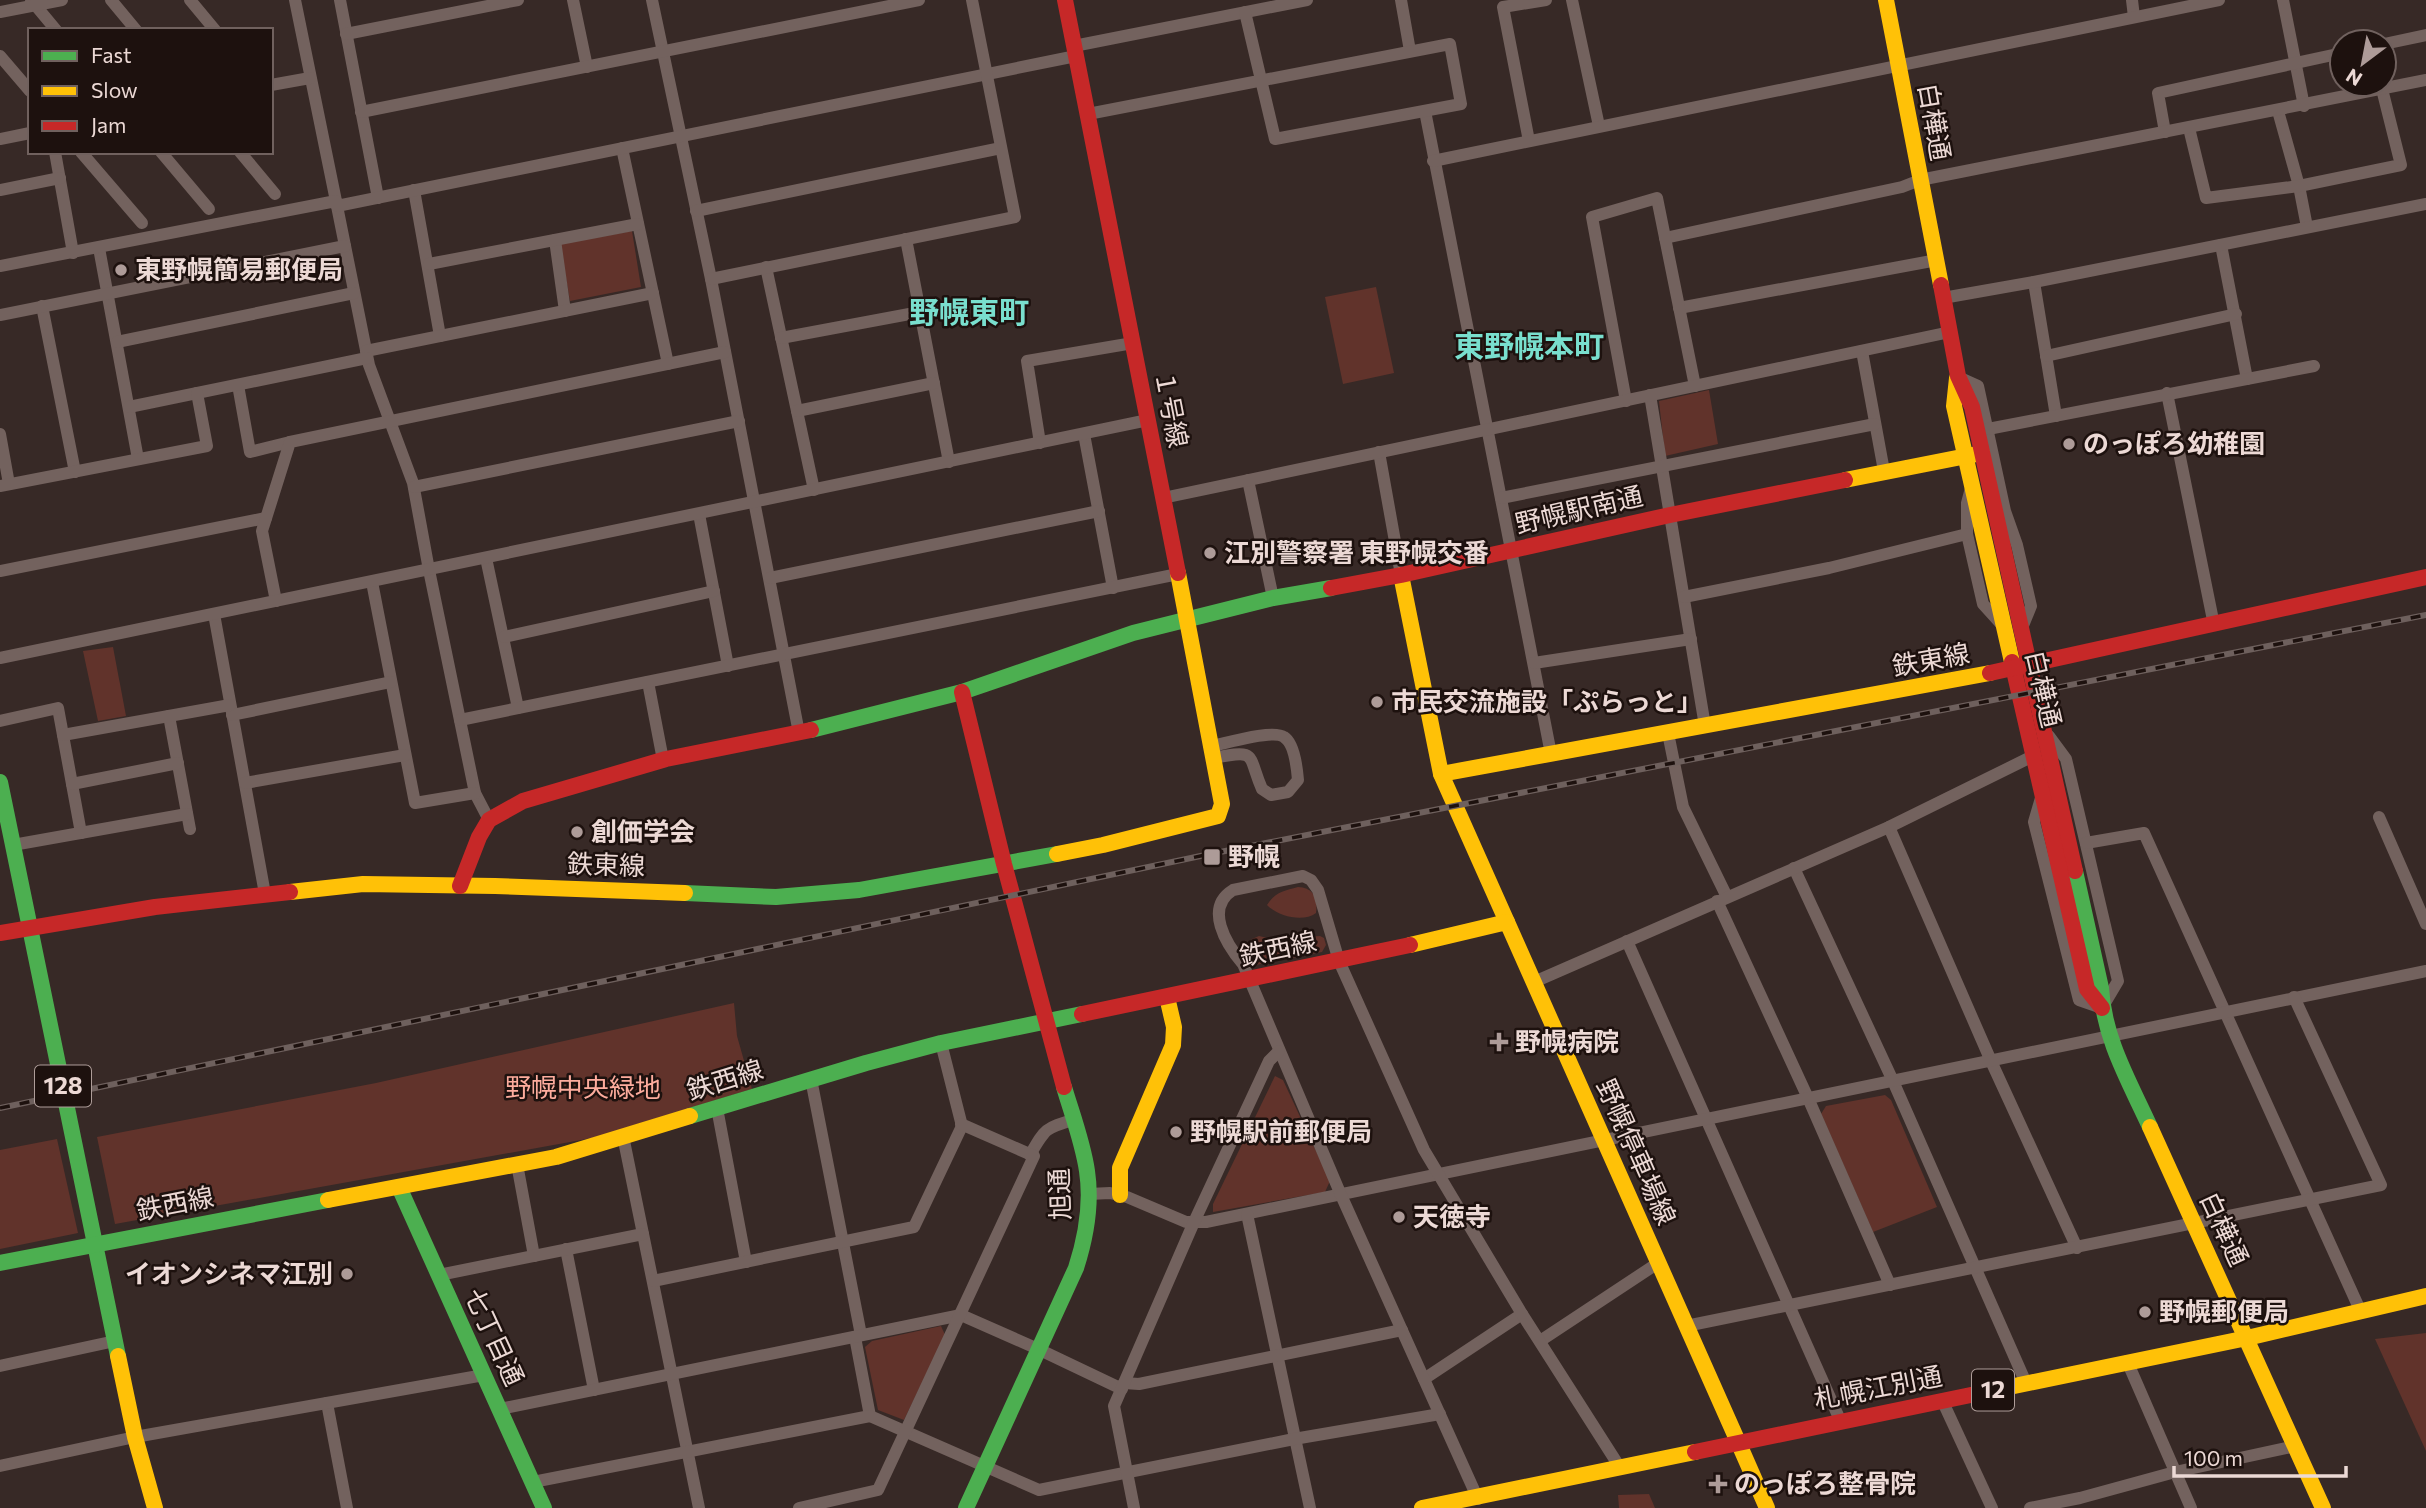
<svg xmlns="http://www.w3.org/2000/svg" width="2426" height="1508" viewBox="0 0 2426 1508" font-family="Commissioner,'Noto Sans JP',sans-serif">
	<rect width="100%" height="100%" fill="#372926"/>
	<g fill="#61332b">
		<path d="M632,231L641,287L570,301L560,244Z"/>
		<path d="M1376,287L1394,373L1343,384L1325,297Z"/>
		<path d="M1709,390L1718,444L1665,456L1659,401Z"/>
		<path d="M113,647L126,716L98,721L83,651Z"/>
		<path d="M1298,887C1314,888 1318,898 1316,913C1303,923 1277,916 1267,905C1275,892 1284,891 1298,887Z"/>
		<path d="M1259,936L1272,939L1320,936L1324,938L1326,945L1322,952L1256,965L1248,962V945L1252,939Z"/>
		<path d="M734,1003L737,1036L752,1089L592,1138L115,1224L97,1137L376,1083Z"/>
		<path d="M1275,1076L1283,1080L1330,1181L1325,1192L1213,1212V1204Z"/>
		<path d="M1885,1095L1891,1100L1937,1207L1873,1232L1821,1114L1826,1106Z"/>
		<path d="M57,1139L78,1233L0,1249V1150Z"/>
		<path d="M941,1326L945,1335L904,1420L878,1410L865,1347L872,1341Z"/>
		<path d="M2426,1333V1451L2375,1339Z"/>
		<path d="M1649,1494L1655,1508H1619L1618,1495Z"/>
	</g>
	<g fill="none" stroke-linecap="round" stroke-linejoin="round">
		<g stroke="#73625e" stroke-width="12">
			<path d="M31,0L56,30"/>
			<path d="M111,0L136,30"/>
			<path d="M190,0L215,30"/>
			<path d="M295,0L336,201"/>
			<path d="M340,0L378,198"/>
			<path d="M573,0L587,67"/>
			<path d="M652,0L711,279L799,733"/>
			<path d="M1401,0L1410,51"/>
			<path d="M1572,0L1599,126"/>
			<path d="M2132,0L2134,17"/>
			<path d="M2283,0L2304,106"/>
			<path d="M0,12L62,0"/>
			<path d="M346,34L518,0"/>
			<path d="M2384,44L2426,35"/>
			<path d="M1074,46L1307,0"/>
			<path d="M0,56L30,91"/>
			<path d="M271,85L310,78"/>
			<path d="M1425,111L1551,754"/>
			<path d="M2278,111L2299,186L2307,227"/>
			<path d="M361,112L919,0"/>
			<path d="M1088,114L1450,44L1461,104L1275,139L1245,12"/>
			<path d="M2189,128L2206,198L2299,186L2401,165L2382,89"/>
			<path d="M2165,132L2158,93L2342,53"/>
			<path d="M0,139L30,133"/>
			<path d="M1529,141L1503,7L1546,0"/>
			<path d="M622,148L668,364"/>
			<path d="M55,152L73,253"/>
			<path d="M81,152L142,223"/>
			<path d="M161,152L209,209"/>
			<path d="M240,152L275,194"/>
			<path d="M1433,161L2219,0"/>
			<path d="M0,190L60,178"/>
			<path d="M414,190L440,336"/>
			<path d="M337,206L369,365L413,483L429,570L475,793L489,820"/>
			<path d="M696,211L1001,148"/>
			<path d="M1665,238L1902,187L1920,180L2426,80"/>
			<path d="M906,239L949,462"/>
			<path d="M555,240L565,311"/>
			<path d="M2221,245L2247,379"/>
			<path d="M99,248L138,459"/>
			<path d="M429,264L638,224"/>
			<path d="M0,266L336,201L337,206L1076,56"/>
			<path d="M766,267L814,490"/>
			<path d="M711,279L1015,217L972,0"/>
			<path d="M2034,282L2056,416"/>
			<path d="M1943,298L2034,282L2426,204"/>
			<path d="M42,306L75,472"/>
			<path d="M1679,308L1937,260"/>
			<path d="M0,315L345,246"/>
			<path d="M781,338L920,312"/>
			<path d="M117,342L354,293"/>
			<path d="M366,351L653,293"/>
			<path d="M1862,351L1884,471"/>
			<path d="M2046,356L2236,314"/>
			<path d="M1958,377L1978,386L2005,511L2017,545L2031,606L2022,628"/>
			<path d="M238,385L250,452L290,442"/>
			<path d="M2167,393L2214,625"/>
			<path d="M1650,395L1705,726"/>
			<path d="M1626,401L1592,217L1657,198L1695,386"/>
			<path d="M129,407L367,358"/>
			<path d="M797,411L934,383"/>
			<path d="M1988,429L2314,366"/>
			<path d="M0,434L9,484"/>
			<path d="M1084,434L1113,588"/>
			<path d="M1040,443L1027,361L1133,343"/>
			<path d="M1379,452L1401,575"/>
			<path d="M1248,480L1273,598"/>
			<path d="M0,486L207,446L197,393"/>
			<path d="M414,487L739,421"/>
			<path d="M1971,488L1967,503V534L1983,604L2002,625"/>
			<path d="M1163,498L1950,332"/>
			<path d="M1501,498L1875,424"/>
			<path d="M699,514L728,666"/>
			<path d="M486,558L518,708"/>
			<path d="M0,571L266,518"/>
			<path d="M770,578L1099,511"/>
			<path d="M372,582L415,803L475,793"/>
			<path d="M1684,597L1829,568L1967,534"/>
			<path d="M276,601L262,531L290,442L725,352"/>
			<path d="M214,614L265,894"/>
			<path d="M504,637L714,591"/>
			<path d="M0,658L1148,420"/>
			<path d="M1534,663L1691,639"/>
			<path d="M648,682L663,760"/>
			<path d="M232,715L391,682"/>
			<path d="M169,716L190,829"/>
			<path d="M460,720L1178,574"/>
			<path d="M0,721L58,708L81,833"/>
			<path d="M1668,733L1683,807L1727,897"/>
			<path d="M63,735L230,705"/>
			<path d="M1212,746C1227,743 1273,729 1284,737C1294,743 1297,768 1298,780L1288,792L1271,795L1262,789C1247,755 1259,749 1214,758"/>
			<path d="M245,783L405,755"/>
			<path d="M72,784L178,763"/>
			<path d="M2041,798L2034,822L2079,1000L2102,1008L2118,981L2066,759L2049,736"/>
			<path d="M2379,817L2426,924"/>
			<path d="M1889,827L1991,1061L2077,1248"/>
			<path d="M2086,843L2144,833L2360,1310"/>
			<path d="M13,845L187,814"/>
			<path d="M1794,868L1893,1081L2026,1383"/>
			<path d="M1717,901L1808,1098L1890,1285"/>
			<path d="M1627,941L1840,1420"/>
			<path d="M1534,982L1889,827L2033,756"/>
			<path d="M811,1079L861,1335"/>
			<path d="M717,1108L746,1262"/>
			<path d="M623,1136L699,1508"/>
			<path d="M1030,1155C1045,1129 1045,1128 1073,1120"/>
			<path d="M517,1164L534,1256"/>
			<path d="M1089,1194L1110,1193L1127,1197L1186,1222H1206L2426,971"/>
			<path d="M1247,1214L1310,1508"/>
			<path d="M566,1249L594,1390"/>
			<path d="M439,1275L643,1234"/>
			<path d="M653,1281L914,1227L962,1126L941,1043"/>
			<path d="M1686,1326L2381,1185L2294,997"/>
			<path d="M855,1337L870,1416"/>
			<path d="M1540,1341L1658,1263"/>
			<path d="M2127,1361L2191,1508"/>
			<path d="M0,1366L115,1341"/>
			<path d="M1424,1379L1522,1314"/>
			<path d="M1124,1383L1139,1384L1402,1330"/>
			<path d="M1942,1400L1992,1508"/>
			<path d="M327,1403L347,1508"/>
			<path d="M500,1409L961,1315L1038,1349L1122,1389"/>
			<path d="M0,1466L135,1437L484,1375"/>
			<path d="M533,1482L870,1416L1039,1490L1294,1439L1440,1414"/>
			<path d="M1478,1499L1341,1195L1243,964C1226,944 1204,908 1233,890L1303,876L1311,880L1318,890L1339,961L1424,1150L1522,1314L1619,1466"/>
			<path d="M799,1508L878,1490L1034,1156L961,1124"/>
			<path d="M1134,1508L1114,1406L1194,1222L1269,1061L1279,1051"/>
			<path d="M2030,1508L2080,1498L2175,1472L2296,1446"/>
		</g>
		<g stroke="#4caf50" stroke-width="16">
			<path d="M811,730L962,692L1133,633L1273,598L1331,588"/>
			<path d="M0,782L118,1356"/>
			<path d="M2075,871L2101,988C2104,1039 2129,1081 2150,1127"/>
			<path d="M685,893L776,897L859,890L1057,854"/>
			<path d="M690,1116L866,1063L941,1043L1082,1014"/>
			<path d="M399,1187L544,1508"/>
			<path d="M0,1263L328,1200"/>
			<path d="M966,1508L1076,1268C1086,1237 1092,1204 1087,1171C1083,1143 1072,1114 1064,1087"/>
		</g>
		<g stroke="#ffc107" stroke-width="16">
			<path d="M1886,0L1941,285"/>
			<path d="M1957,378L1954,406L2012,662"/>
			<path d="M1845,480L1982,453"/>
			<path d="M1401,575L1441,774L1507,922"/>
			<path d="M1441,774L1990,673"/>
			<path d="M1057,854L1103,845L1218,816L1222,804L1178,573"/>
			<path d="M290,892L363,884L495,886L685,893"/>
			<path d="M1410,945L1507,922L1739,1444"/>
			<path d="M2150,1127L2323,1508"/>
			<path d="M1120,1195V1168L1173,1045L1174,1027L1167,997"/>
			<path d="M328,1200L556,1157L690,1116"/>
			<path d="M118,1356L135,1437L155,1508"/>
			<path d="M1995,1390L2247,1338L2426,1296"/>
			<path d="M1739,1444L1767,1508"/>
			<path d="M1422,1508L1695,1452"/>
		</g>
		<g stroke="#c62828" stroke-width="16">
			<path d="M1065,0L1178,573"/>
			<path d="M1941,285L1958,376L1972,407L2075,871"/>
			<path d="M1331,588L1401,575L1670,515L1845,480"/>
			<path d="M2012,662L2087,989L2102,1008"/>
			<path d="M1990,673L2426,577"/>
			<path d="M962,692L1004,864L1064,1087"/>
			<path d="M460,886L479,837L489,820L523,801L666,759L811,730"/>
			<path d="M0,933L155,907L290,892"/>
			<path d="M1082,1014L1410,945"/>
			<path d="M1695,1452L1995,1390"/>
		</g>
		<defs>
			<path id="rail" d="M0,1108L1210,854L2426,615"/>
		</defs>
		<use href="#rail" stroke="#6e605d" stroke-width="6"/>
		<use href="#rail" stroke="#1d110e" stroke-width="3.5" stroke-dasharray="10" stroke-linecap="butt"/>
	</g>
	<g fill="#ad9b98" stroke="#1d110e" stroke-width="2.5">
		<circle cx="121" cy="270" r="7"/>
		<circle cx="2069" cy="444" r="7"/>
		<circle cx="1210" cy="553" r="7"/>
		<circle cx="1377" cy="702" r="7"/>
		<circle cx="577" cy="832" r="7"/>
		<rect x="1203" y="848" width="18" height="18" rx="3.5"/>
		<path d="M1495.5 1031.5h7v7h7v7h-7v7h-7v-7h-7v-7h7z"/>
		<circle cx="1176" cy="1132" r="7"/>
		<circle cx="1399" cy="1217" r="7"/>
		<circle cx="347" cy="1274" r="7"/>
		<circle cx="2145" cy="1312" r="7"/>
		<path d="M1714.5 1473.5h7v7h7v7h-7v7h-7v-7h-7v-7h7z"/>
	</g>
	<g text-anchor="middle" stroke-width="5" stroke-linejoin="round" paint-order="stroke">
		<g fill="#1d110e" stroke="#ae9d99" stroke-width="2">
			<rect x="35" y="1065.5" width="56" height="41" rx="5"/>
			<rect x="1972" y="1369.5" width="42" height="41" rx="5"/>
		</g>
		<g font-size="24" font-weight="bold" fill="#ecd9d5">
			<text x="63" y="1094">128</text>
			<text x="1993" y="1398">12</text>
		</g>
		<g font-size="26" fill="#ecd9d5" stroke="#1d110e">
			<text transform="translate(1934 122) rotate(80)" y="9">白樺通</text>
			<text transform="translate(1171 409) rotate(79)" y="9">１号線</text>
			<text transform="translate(1579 510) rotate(-13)" y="9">野幌駅南通</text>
			<text transform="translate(1931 660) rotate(-10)" y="9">鉄東線</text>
			<text transform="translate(2043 689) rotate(77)" y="9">白樺通</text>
			<text transform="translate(606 865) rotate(2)" y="9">鉄東線</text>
			<text transform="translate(1278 949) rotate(-12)" y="9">鉄西線</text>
			<text transform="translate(725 1080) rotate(-17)" y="9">鉄西線</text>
			<text transform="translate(1636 1152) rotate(66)" y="9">野幌停車場線</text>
			<text transform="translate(1060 1194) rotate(-92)" y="9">旭通</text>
			<text transform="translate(175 1204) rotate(-11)" y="9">鉄西線</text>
			<text transform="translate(2224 1229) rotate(65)" y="9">白樺通</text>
			<text transform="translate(494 1337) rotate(65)" y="9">七丁目通</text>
			<text transform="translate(1878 1388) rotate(-11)" y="9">札幌江別通</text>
		</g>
		<g font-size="26" font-weight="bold" fill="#ecd9d5" stroke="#1d110e" text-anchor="start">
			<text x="135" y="279">東野幌簡易郵便局</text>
			<text x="2083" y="453">のっぽろ幼稚園</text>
			<text x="1224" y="562">江別警察署 東野幌交番</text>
			<text x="1391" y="711">市民交流施設「ぷらっと」</text>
			<text x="591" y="841">創価学会</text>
			<text x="1228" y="866">野幌</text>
			<text x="1515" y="1051">野幌病院</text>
			<text x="1190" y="1141">野幌駅前郵便局</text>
			<text x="1413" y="1226">天徳寺</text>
			<text x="333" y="1283" text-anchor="end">イオンシネマ江別</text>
			<text x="2159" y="1321">野幌郵便局</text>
			<text x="1734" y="1493">のっぽろ整骨院</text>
		</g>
		<g font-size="26" fill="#fdac9d" stroke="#1d110e">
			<text x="583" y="1097">野幌中央緑地</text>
		</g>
		<g font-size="30" font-weight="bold" fill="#79dfce" stroke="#1d110e">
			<text x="969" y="323">野幌東町</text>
			<text x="1529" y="357">東野幌本町</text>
		</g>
	</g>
	<rect x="28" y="28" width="245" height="126" fill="#1d110e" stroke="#70615e" stroke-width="2"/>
	<rect x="42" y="51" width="35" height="10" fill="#4caf50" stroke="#70615e" stroke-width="2"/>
	<text x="91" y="63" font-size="21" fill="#ecd9d5">Fast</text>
	<rect x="42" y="86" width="35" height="10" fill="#ffc107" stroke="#70615e" stroke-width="2"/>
	<text x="91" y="98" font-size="21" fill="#ecd9d5">Slow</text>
	<rect x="42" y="121" width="35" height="10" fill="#c62828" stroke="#70615e" stroke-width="2"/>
	<text x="91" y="133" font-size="21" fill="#ecd9d5">Jam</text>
	<g transform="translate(2363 63) rotate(212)"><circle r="33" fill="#1d110e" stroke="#70615e" stroke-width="2"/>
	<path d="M0-5L12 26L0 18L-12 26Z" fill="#ad9b98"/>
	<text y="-10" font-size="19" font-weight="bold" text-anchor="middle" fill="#ecd9d5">N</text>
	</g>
	<path d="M2174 1466v10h172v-10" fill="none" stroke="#ecd9d5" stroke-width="3.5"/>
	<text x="2184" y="1466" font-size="21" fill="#ecd9d5" stroke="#1d110e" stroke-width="5" paint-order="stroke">100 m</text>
</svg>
